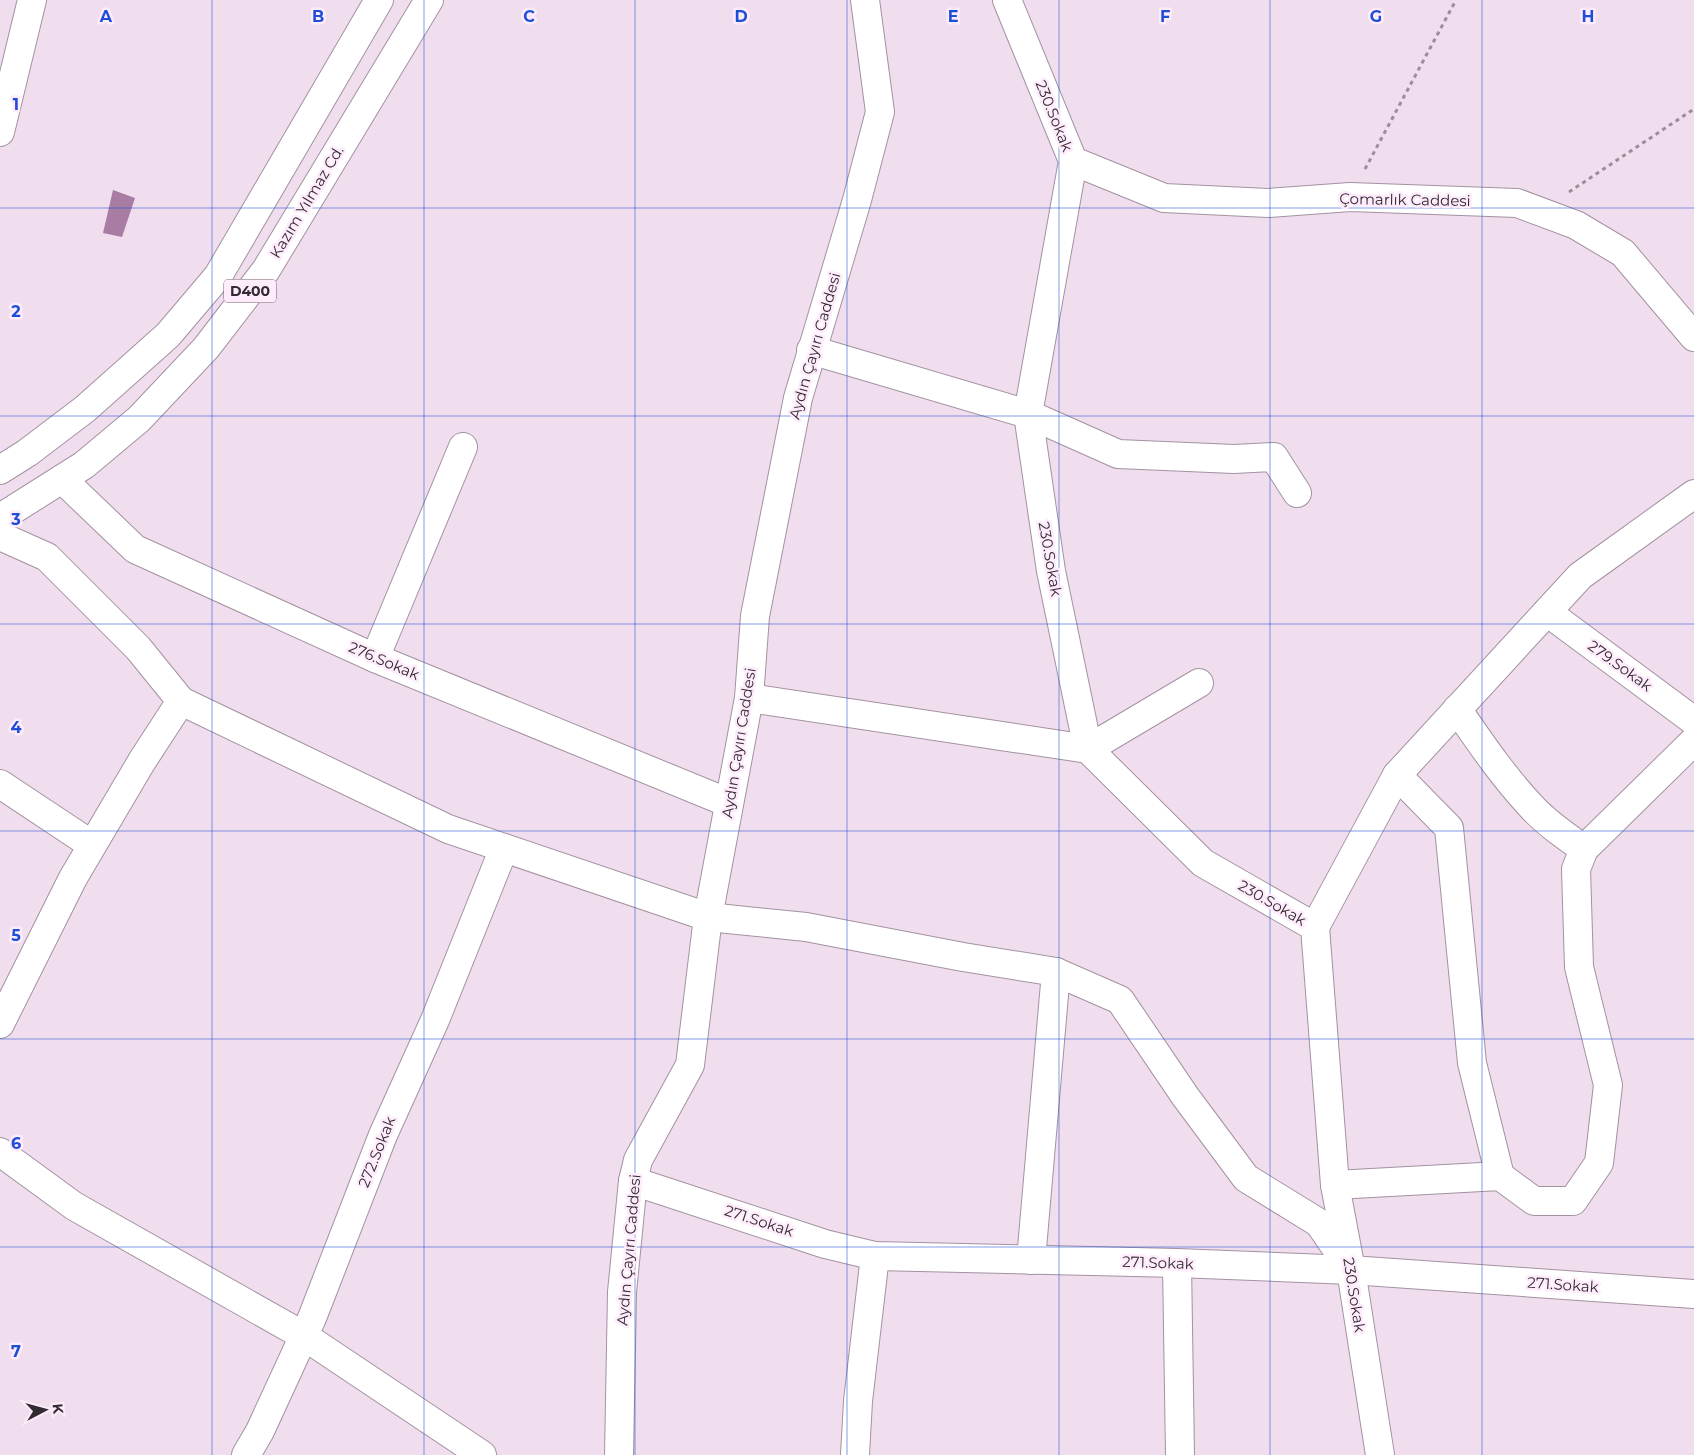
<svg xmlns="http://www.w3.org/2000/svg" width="1694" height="1455" viewBox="0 0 1694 1455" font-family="Montserrat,sans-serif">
	<rect width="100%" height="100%" fill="#f0deee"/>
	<path fill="#a97ca4" d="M113,190L135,198L122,237L103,233Z"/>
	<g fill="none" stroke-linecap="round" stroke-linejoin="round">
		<defs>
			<g id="minor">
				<path d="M1007,0L1073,161L1028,414L1118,454L1234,459L1274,457L1297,493"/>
				<path d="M0,132L32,0"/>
				<path d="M1073,161L1164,198L1268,203L1350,197L1517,203L1576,225L1623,253L1694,337"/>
				<path d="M811,350L1028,414L1051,571L1088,749L1203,863L1315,927L1335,1185L1351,1270L1380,1455"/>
				<path d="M62,479L135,549L375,658L729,803"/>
				<path d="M0,536L47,557L138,648L181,701L448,829L708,917L806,927L963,957L1056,972L1120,1000L1185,1096L1246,1178L1319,1223L1351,1270"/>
				<path d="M1547,612L1694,721"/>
				<path d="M375,658L463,447"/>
				<path d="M749,698L1088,749L1199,683"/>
				<path d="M1457,709C1480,742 1502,775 1530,805C1545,822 1565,836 1584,849"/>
				<path d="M1397,775L1449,828L1472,1063L1500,1176"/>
				<path d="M0,784L92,845"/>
				<path d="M1315,927L1397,775L1580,576L1694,494"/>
				<path d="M0,1024L73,878L142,761L181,701"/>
				<path d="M0,1152L74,1206L304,1336L482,1455"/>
				<path d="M633,1181L825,1244L875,1256L1177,1263L1351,1270L1694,1294"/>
				<path d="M1335,1185L1500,1176L1534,1201H1573L1599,1163L1608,1085L1579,967L1576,869L1584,849L1694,741"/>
				<path d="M1031,1260L1056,972"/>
				<path d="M1177,1263L1180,1455"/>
				<path d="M246,1455L260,1431L312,1318L383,1135L435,1020L504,848"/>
				<path d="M619,1455L622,1292L633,1181L638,1160L690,1065L708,917L749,698L755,616L798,398L857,200L880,112L865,0"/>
				<path d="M855,1455L858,1401L875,1256"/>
			</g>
			<g id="trunk">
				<path d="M0,470L27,453L85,409L168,335L218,276L379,0"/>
				<path d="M0,518L84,465L139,419L206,348L266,270L429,0"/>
			</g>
		</defs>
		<use href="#minor" stroke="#a392a1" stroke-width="30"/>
		<use href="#trunk" stroke="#a392a1" stroke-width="30"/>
		<g stroke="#9b8e9a" stroke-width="3" stroke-dasharray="4 4" stroke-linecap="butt">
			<path d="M1365,169L1456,0"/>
			<path d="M1569,192L1694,109"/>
		</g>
		<use href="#minor" stroke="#fff" stroke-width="28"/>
		<use href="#trunk" stroke="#fff" stroke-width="28"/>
	</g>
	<path fill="none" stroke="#1d4ed8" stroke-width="1" stroke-opacity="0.55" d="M212,0V1455M424,0V1455M635,0V1455M847,0V1455M1059,0V1455M1270,0V1455M1482,0V1455M0,208H1694M0,416H1694M0,624H1694M0,831H1694M0,1039H1694M0,1247H1694"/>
	<g text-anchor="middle" stroke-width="5" stroke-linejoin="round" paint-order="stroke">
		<rect fill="#feebfb" stroke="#6f656e" stroke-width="1" x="224" y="279.5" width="52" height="23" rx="4"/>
		<g font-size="14" font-weight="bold" fill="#322b31">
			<text x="250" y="296">D400</text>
		</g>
		<g font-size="15" fill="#322b31" stroke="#feebfb">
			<text transform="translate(1054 116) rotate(68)" y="5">230.Sokak</text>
			<text transform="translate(1405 200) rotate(1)" y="5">Çomarlık Caddesi</text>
			<text transform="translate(307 202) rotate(-59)" y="5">Kazım Yılmaz Cd.</text>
			<text transform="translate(815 346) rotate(-74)" y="5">Aydın Çayırı Caddesi</text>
			<text transform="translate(1050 559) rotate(80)" y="5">230.Sokak</text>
			<text transform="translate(384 661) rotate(23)" y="5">276.Sokak</text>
			<text transform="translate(1620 666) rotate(36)" y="5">279.Sokak</text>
			<text transform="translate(739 743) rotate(-81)" y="5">Aydın Çayırı Caddesi</text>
			<text transform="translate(1272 903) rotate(30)" y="5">230.Sokak</text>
			<text transform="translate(377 1152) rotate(-68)" y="5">272.Sokak</text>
			<text transform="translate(759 1221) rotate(18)" y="5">271.Sokak</text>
			<text transform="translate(629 1250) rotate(-85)" y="5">Aydın Çayırı Caddesi</text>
			<text transform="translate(1158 1263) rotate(2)" y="5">271.Sokak</text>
			<text transform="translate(1563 1285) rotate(4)" y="5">271.Sokak</text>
			<text transform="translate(1354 1295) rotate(81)" y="5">230.Sokak</text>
		</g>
	</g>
	<g font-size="16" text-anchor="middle" font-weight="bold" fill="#1d4ed8" stroke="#feebfb" stroke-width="5" stroke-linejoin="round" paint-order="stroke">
		<text x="106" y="22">A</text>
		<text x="318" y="22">B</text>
		<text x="529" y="22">C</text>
		<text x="741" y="22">D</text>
		<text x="953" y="22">E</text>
		<text x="1165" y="22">F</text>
		<text x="1376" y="22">G</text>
		<text x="1588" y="22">H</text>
		<text x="16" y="110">1</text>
		<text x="16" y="317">2</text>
		<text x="16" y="525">3</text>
		<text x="16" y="733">4</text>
		<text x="16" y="941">5</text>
		<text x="16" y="1149">6</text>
		<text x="16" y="1357">7</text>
	</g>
	<g transform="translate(45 1410) rotate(84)" stroke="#feebfb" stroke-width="4" paint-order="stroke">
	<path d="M0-4L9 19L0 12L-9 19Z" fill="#322b31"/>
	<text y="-8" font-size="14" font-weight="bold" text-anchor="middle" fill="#322b31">K</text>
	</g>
</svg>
